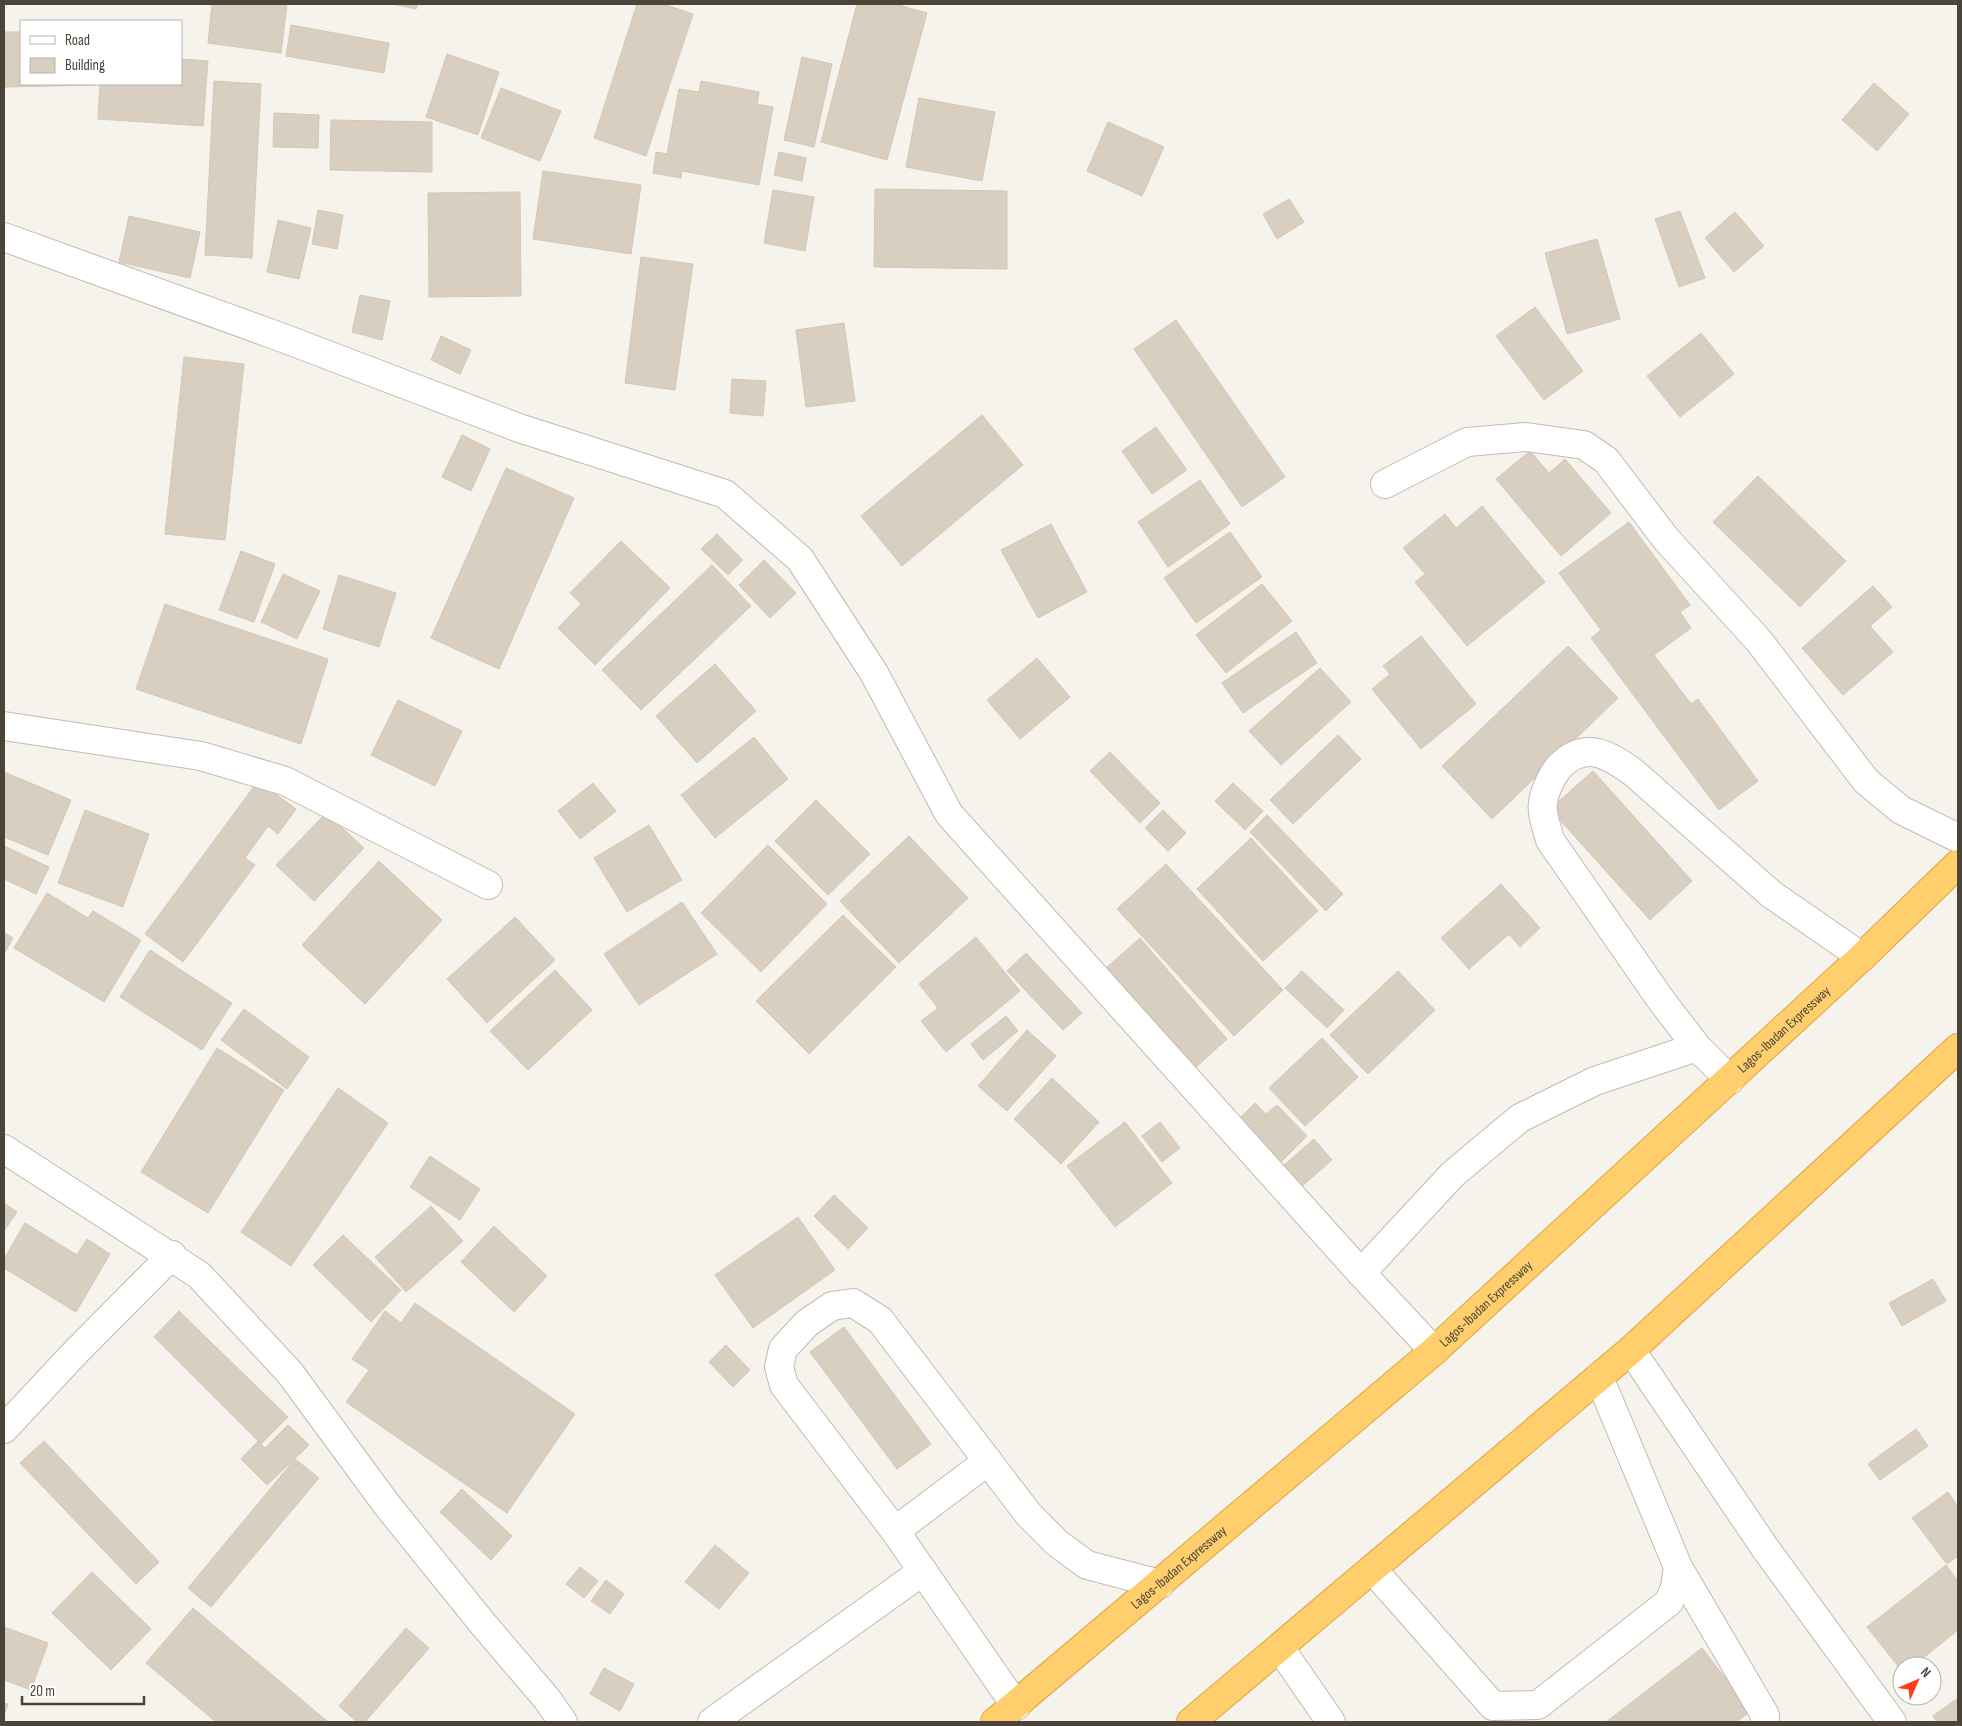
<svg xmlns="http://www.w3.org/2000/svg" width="1962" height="1726" viewBox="0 0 1962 1726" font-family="'Sofia Sans Condensed',sans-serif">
	<rect width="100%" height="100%" fill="#f6f3ec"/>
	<g fill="#d8cfc1" stroke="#d3c7b4">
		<path d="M212,4H287L281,53L208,43Z"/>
		<path d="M393,4H418L416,9Z"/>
		<path d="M637,4H663L693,14L646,156L594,138Z"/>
		<path d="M857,4H895L927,13L887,160L821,142Z"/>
		<path d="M291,25L389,43L384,73L286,56Z"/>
		<path d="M4,32H21V84H96V85L4,87Z"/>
		<path d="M447,54L499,72L478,135L426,117Z"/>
		<path d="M802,57L832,64L814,147L784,140Z"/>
		<path d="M181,59L208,61L203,126L98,119L100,84H181Z"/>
		<path d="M214,81L261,84L252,258L205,255Z"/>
		<path d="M701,81L759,92L757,104L773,107L759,185L682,171L681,178L653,173L656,152L667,154L679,89L699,92Z"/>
		<path d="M1874,83L1909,114L1877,151L1842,120Z"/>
		<path d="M501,88L561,111L540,161L481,138Z"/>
		<path d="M919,98L995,112L982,181L906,167Z"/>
		<path d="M274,113L319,115L318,148L273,147Z"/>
		<path d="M331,120L432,122V172L330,170Z"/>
		<path d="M1108,122L1164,147L1142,196L1087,171Z"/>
		<path d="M779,152L806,158L802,181L774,175Z"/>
		<path d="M543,171L641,185L631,254L533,239Z"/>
		<path d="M875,189L1007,191V269L874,267Z"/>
		<path d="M773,190L814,197L805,251L764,243Z"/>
		<path d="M520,192L521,296L429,297L428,193Z"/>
		<path d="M1289,199L1304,222L1277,239L1263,214Z"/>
		<path d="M318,210L343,215L337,249L312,244Z"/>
		<path d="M1680,211L1705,278L1679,287L1655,219Z"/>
		<path d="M1735,212L1764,246L1734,272L1705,238Z"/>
		<path d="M129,216L200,232L190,278L119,262Z"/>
		<path d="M278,220L311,228L299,279L267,272Z"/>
		<path d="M1597,239L1620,319L1567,334L1545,253Z"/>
		<path d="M641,257L693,264L675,390L625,383Z"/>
		<path d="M360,295L390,301L382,340L352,332Z"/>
		<path d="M1535,307L1583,371L1544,400L1496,336Z"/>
		<path d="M1176,320L1285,477L1242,507L1134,349Z"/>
		<path d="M844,323L855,401L806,407L796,330Z"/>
		<path d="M1701,333L1734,374L1680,417L1647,376Z"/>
		<path d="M441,336L471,350L460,374L431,360Z"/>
		<path d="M184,357L244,364L225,540L165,534Z"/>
		<path d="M732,379L766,381L763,416L730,413Z"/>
		<path d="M982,415L1023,465L902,566L861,516Z"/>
		<path d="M1156,427L1187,470L1152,494L1122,451Z"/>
		<path d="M462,435L490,449L471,491L442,477Z"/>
		<path d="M1530,451L1549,473L1565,459L1611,513L1561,556L1496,479Z"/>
		<path d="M506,468L574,498L499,669L431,638Z"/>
		<path d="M1758,476L1846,561L1800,607L1713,522Z"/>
		<path d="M1200,480L1230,524L1168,567L1138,522Z"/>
		<path d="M1482,506L1545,582L1467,646L1415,582L1425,574L1403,548L1445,514L1456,528Z"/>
		<path d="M1629,522L1690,605L1680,612L1691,628L1654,655L1691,704L1698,699L1758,781L1719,810L1591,638L1601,630L1559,573Z"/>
		<path d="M1051,524L1087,592L1038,618L1001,550Z"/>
		<path d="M1230,532L1262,577L1196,623L1164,578Z"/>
		<path d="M717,534L743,560L728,575L701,549Z"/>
		<path d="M621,541L670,588L595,665L558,628L581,604L570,593Z"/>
		<path d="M241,551L275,564L254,622L219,610Z"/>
		<path d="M764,560L796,593L770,618L739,585Z"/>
		<path d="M712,565L751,606L641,710L602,670Z"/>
		<path d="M283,574L320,591L297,639L261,622Z"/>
		<path d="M339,575L396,593L379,647L323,629Z"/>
		<path d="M1262,584L1292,621L1226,673L1196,635Z"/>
		<path d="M1873,586L1892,607L1870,626L1893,652L1843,695L1802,648Z"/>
		<path d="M165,604L328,659L301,744L136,689Z"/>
		<path d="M1296,632L1317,663L1243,713L1222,683Z"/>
		<path d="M1421,636L1476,704L1421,749L1372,689L1390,674L1383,666Z"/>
		<path d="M1568,646L1618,698L1492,819L1442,766Z"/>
		<path d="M1037,658L1070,697L1020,739L987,700Z"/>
		<path d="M715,664L756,711L697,763L656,716Z"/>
		<path d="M1320,668L1351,702L1281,765L1249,731Z"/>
		<path d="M398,700L462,731L435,786L371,755Z"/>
		<path d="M1338,735L1361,759L1293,824L1270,800Z"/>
		<path d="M754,737L788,779L715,838L681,795Z"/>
		<path d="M1110,752L1160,803L1140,823L1090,771Z"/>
		<path d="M1593,771L1692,881L1650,920L1550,809Z"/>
		<path d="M4,772L71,800L48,855L4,837Z"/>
		<path d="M258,781L296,809L278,834L268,826L245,858L255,865L183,962L145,934Z"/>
		<path d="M593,783L616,811L580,839L558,811Z"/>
		<path d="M1233,783L1263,811L1245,830L1215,801Z"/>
		<path d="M816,800L870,854L828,895L775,841Z"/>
		<path d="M85,810L149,834L123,907L58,883Z"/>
		<path d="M1163,810L1186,833L1168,851L1145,828Z"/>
		<path d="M326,813L364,848L314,901L276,865Z"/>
		<path d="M1267,815L1343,894L1326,911L1250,832Z"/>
		<path d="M649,825L682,880L627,912L594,858Z"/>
		<path d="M909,836L968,898L899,963L840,901Z"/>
		<path d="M1251,838L1318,911L1263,961L1197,889Z"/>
		<path d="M768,845L827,904L761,972L701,913Z"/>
		<path d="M4,846L49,867L36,894L4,879Z"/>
		<path d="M379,861L442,920L365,1004L302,945Z"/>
		<path d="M1166,864L1283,990L1234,1036L1117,909Z"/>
		<path d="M1501,884L1540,928L1520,947L1509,934L1469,969L1441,938Z"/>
		<path d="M47,893L88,918L93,911L141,940L104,1002L14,948Z"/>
		<path d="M682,902L717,954L639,1005L604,954Z"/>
		<path d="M843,915L896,967L809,1054L756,1001Z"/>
		<path d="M515,917L555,960L487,1023L447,979Z"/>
		<path d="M4,933L13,938L4,954Z"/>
		<path d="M976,937L1020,991L946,1052L921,1021L938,1008L919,984Z"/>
		<path d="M1140,938L1227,1039L1194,1069L1106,968Z"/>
		<path d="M150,950L232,1003L202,1050L120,997Z"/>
		<path d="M1026,953L1082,1013L1063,1030L1007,971Z"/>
		<path d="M555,970L592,1010L528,1070L490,1031Z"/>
		<path d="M1302,971L1344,1010L1327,1028L1285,988Z"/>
		<path d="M1398,971L1435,1010L1368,1074L1330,1035Z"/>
		<path d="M244,1009L309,1057L287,1089L221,1040Z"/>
		<path d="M1006,1016L1018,1031L983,1060L971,1044Z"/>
		<path d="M1027,1030L1056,1056L1007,1111L978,1086Z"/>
		<path d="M1322,1038L1358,1077L1305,1126L1269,1088Z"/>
		<path d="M217,1048L284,1090L208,1213L141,1172Z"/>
		<path d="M1052,1078L1099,1122L1061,1164L1014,1119Z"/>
		<path d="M338,1088L388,1123L291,1266L241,1232Z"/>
		<path d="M1255,1103L1266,1114L1277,1105L1307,1136L1281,1162L1239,1119Z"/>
		<path d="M1125,1122L1172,1183L1115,1227L1067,1166Z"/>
		<path d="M1160,1122L1180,1148L1162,1162L1142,1136Z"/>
		<path d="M1314,1139L1332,1160L1301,1187L1283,1166Z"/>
		<path d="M430,1156L480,1189L460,1220L410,1187Z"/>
		<path d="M834,1195L868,1228L848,1249L814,1216Z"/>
		<path d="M4,1203L17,1212L4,1231Z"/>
		<path d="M431,1206L463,1241L406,1292L375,1257Z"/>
		<path d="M798,1217L835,1270L753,1328L715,1275Z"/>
		<path d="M25,1223L77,1255L87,1239L110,1254L76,1312L4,1268V1259Z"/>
		<path d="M494,1226L547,1276L514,1312L461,1262Z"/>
		<path d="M343,1235L401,1290L371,1322L313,1265Z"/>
		<path d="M1933,1279L1946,1301L1902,1326L1889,1303Z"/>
		<path d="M415,1303L575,1414L507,1513L346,1402L369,1370L352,1359L385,1311L401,1323Z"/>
		<path d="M179,1311L288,1417L261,1444L154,1337Z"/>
		<path d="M844,1327L931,1444L897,1469L810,1352Z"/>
		<path d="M726,1345L750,1370L733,1387L709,1362Z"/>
		<path d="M288,1425L309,1445L267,1485L241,1459L258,1441L265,1448Z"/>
		<path d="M1916,1429L1928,1446L1880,1480L1868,1464Z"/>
		<path d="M44,1441L159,1562L136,1584L20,1463Z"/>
		<path d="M295,1459L319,1478L211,1607L188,1588Z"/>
		<path d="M462,1489L512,1536L491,1560L440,1512Z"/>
		<path d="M1948,1492L1958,1507V1556L1947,1564L1912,1518Z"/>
		<path d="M715,1545L749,1573L719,1609L685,1582Z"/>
		<path d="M1946,1565L1958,1581V1630L1913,1666H1902V1671L1867,1627Z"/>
		<path d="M580,1567L598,1581L584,1598L566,1584Z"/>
		<path d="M92,1572L151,1629L111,1670L52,1613Z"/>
		<path d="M606,1580L624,1594L610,1614L591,1601Z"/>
		<path d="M193,1608L328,1722H216L146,1663Z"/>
		<path d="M4,1627L48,1643L31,1690L4,1680Z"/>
		<path d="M406,1628L429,1648L365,1722H357L339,1706Z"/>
		<path d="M1702,1648L1751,1711L1736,1722H1606Z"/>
		<path d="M604,1668L634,1684L620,1711L590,1694Z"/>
		<path d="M1958,1698V1722H1937L1933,1716Z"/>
		<path d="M4,1703L8,1704L4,1716Z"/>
	</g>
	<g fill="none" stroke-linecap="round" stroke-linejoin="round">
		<defs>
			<g id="minor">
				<path d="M4,237L283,338L519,428L725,494L800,559L874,673L949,814L1361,1273L1434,1351"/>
				<path d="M1385,484L1467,442L1526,437L1584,445L1606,460L1666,539L1759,641L1866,781L1901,810L1958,838"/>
				<path d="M4,726L201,756L285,781L488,885"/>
				<path d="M1730,1080L1697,1047L1661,1000L1550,840C1547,828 1541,814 1543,802C1545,790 1552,775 1559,767C1585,740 1608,754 1634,773L1771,894L1862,957"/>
				<path d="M4,1149L199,1275L290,1373L387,1505L483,1624L547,1699L563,1722"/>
				<path d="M1361,1273L1453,1174L1520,1118L1595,1081L1697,1047"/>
				<path d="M1631,1350L1765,1548L1892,1722"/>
				<path d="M4,1429L72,1356L172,1255"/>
				<path d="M895,1531L988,1461"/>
				<path d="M1678,1567L1765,1715V1722"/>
				<path d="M1373,1570L1493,1706L1538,1705L1669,1602L1675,1587L1678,1567L1599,1377"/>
				<path d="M1280,1648L1331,1722"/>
				<path d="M1016,1706L895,1531L784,1385L779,1367L783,1349L807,1323L832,1306L853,1303L880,1320L1029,1515L1057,1543L1087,1565L1160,1584"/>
				<path d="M712,1722L923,1571"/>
			</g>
			<g id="highway">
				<path id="s1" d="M995,1722L1434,1351L1862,957L1958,864"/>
				<path d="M1191,1722L1631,1350L1958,1048"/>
			</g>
		</defs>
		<use href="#minor" stroke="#c2bbae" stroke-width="30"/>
		<use href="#highway" stroke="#e0a43c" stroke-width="30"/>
		<use href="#minor" stroke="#fff" stroke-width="28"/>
		<use href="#highway" stroke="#ffcf6e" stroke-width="28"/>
	</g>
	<g text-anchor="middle" stroke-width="4" stroke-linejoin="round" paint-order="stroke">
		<g font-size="14" fill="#4b4439" stroke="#fff">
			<text dy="5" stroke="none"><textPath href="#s1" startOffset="1050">Lagos-Ibadan Expressway</textPath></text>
			<text dy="5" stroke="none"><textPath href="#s1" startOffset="645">Lagos-Ibadan Expressway</textPath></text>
			<text dy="5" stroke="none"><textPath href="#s1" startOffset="240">Lagos-Ibadan Expressway</textPath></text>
		</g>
	</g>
	<rect width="1962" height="1726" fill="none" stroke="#4b4439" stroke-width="10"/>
	<rect x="20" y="20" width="162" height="65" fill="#ffffff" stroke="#b7b4b0"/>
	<rect x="30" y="36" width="25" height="8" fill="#ffffff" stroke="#b7b4b0"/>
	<text x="65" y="45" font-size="15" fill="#4b4439">Road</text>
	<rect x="30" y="58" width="25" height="15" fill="#d8cfc1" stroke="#b7b4b0"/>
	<text x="65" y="70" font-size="15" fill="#4b4439">Building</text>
	<g transform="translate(1917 1681) rotate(45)"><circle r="24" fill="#ffffff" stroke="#b7b4b0"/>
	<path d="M0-4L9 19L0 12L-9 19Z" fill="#fc3f1d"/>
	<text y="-8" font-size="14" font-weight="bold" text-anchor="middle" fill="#4b4439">N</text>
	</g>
	<path d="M22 1696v8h122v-8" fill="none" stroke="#4b4439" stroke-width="2.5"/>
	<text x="30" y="1696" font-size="15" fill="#4b4439" stroke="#ffffff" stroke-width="4" paint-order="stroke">20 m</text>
</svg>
